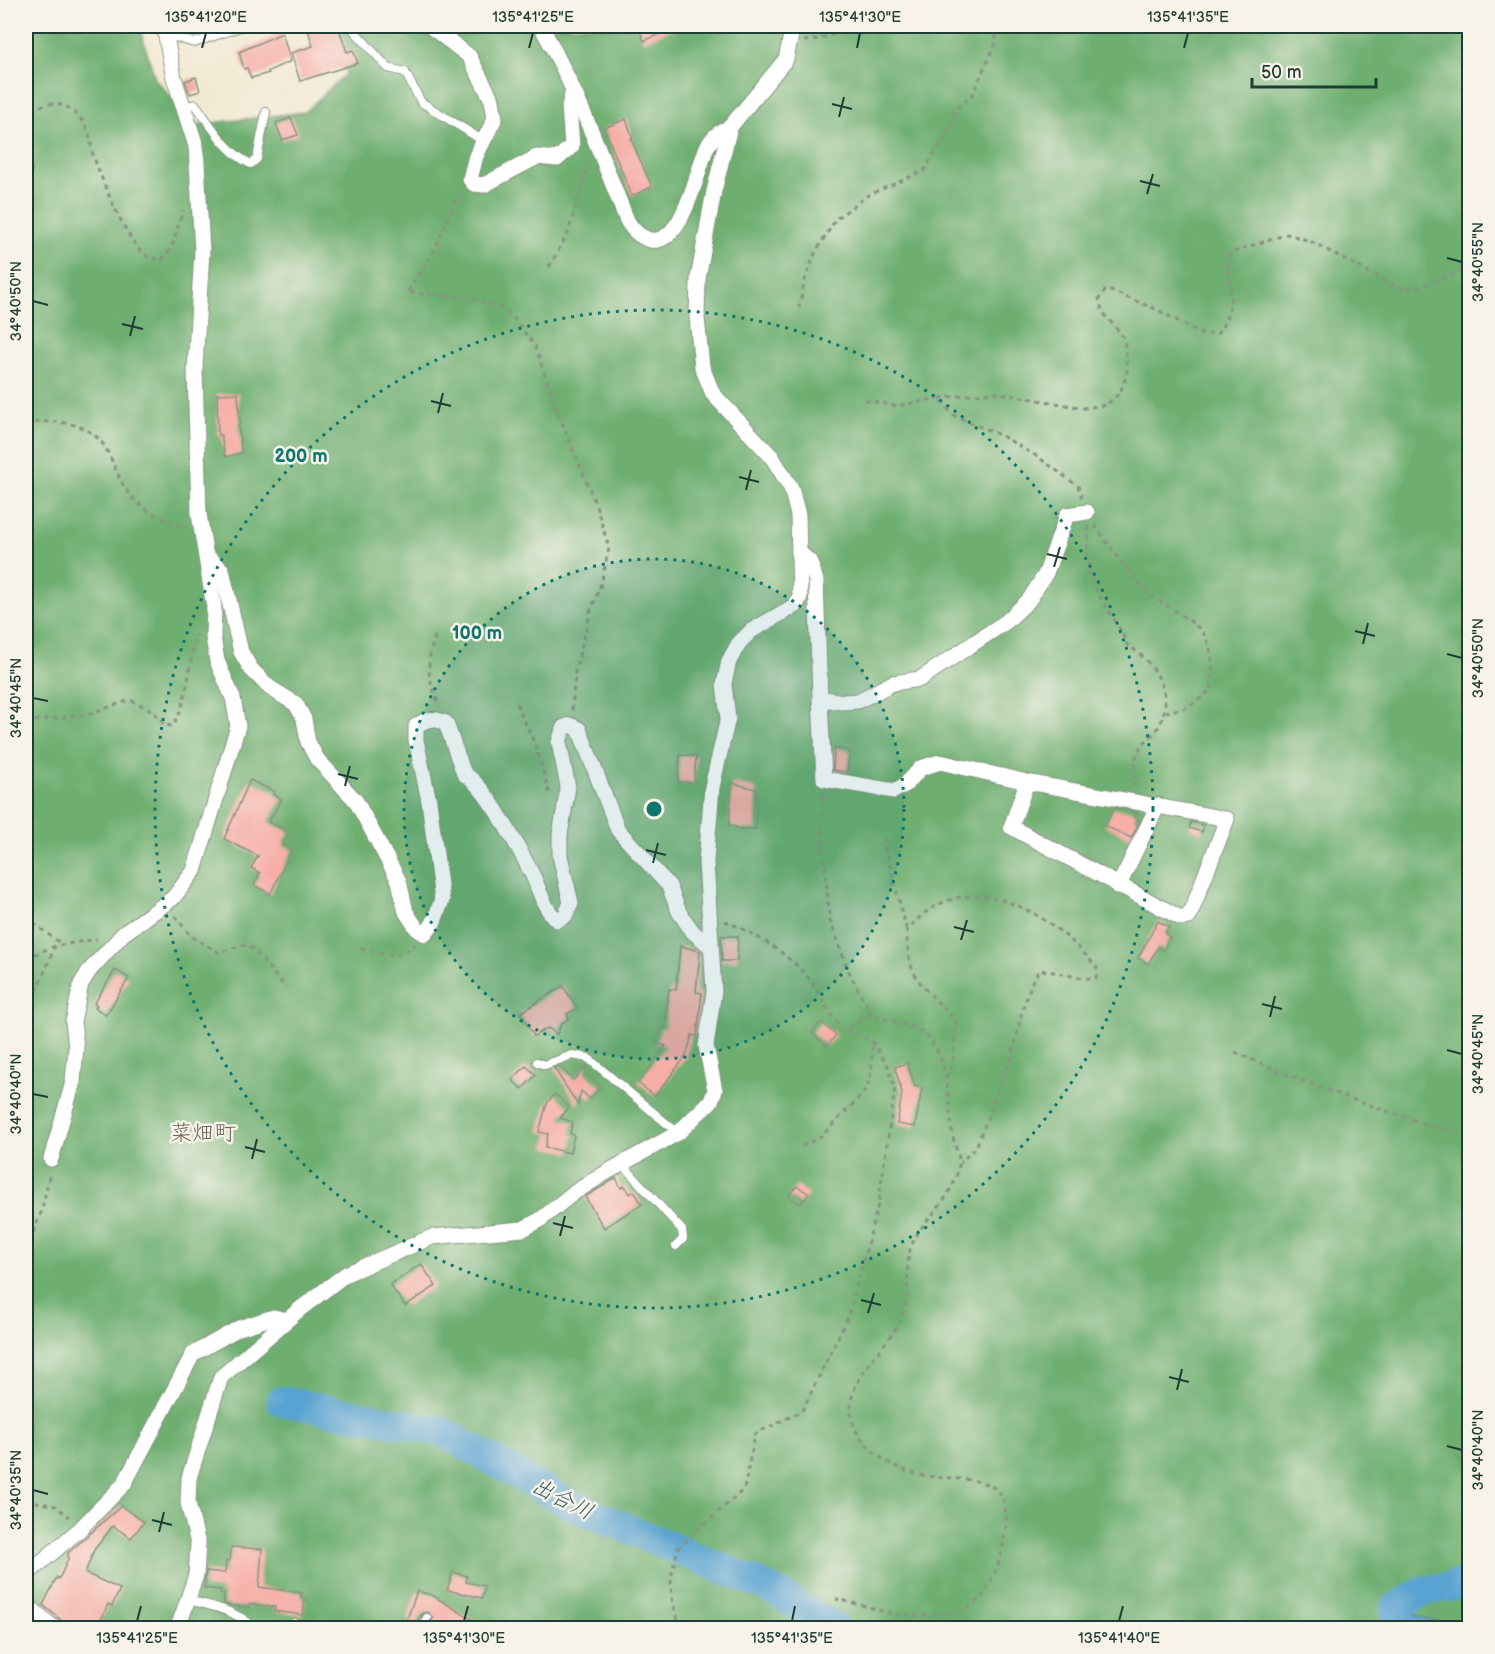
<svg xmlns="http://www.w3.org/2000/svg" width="1495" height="1654" viewBox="0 0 1495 1654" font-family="'Balsamiq Sans','Klee One',sans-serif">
	<rect width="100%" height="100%" fill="#f7f3e8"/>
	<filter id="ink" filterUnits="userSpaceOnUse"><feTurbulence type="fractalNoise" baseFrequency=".0167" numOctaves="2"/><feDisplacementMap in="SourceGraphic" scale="12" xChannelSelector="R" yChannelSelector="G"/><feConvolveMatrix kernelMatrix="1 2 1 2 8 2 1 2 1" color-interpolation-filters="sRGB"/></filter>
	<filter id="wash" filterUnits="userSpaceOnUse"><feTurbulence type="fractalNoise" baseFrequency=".008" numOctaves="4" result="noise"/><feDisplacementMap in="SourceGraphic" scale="24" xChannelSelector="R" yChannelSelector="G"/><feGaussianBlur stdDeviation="1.35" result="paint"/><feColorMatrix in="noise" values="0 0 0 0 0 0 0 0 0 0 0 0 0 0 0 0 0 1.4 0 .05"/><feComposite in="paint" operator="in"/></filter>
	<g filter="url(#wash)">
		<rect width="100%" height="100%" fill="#f2e9d2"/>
		<path fill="#6eaf71" stroke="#467652" stroke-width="1.5" d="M26,26H139L155,79L196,125L305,112L347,73L319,26H1469V1628H26Z"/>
		<path fill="#59a3d1" stroke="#3c7082" stroke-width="1.5" d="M1395,1608L1454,1628H1378L1385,1613Z"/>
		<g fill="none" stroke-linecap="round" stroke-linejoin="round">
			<g stroke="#59a3d1" stroke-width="30">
				<path d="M281,1401L441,1431L567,1503L767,1587L835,1628"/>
				<path d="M1398,1628L1395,1608L1424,1591L1459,1585L1470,1580"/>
			</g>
		</g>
		<g id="blocks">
			<g fill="#f6aea7">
				<path d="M321,26H338L347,52L353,50L358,63L300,81L291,53L313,46L308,30Z"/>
				<path d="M638,26H679L644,41Z"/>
				<path d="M282,33L291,61L268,71L269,73L251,78L247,68L244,69L239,52Z"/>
				<path d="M196,77L200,91L190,94L185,81Z"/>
				<path d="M291,118L298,135L282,140L276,123Z"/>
				<path d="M626,119L633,139H631L652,187L632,196L604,128Z"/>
				<path d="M238,393L240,425H238L242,453L225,457L221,435H218L217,394Z"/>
				<path d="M834,748L850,751L847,772L833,770Z"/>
				<path d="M680,755L696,756L694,783L678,782Z"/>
				<path d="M250,780L275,792L273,794L282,799L268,822L289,832L283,845L292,850L270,894L254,885L260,873L251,868L258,856L224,839Z"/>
				<path d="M732,783L756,789V829H740L729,825Z"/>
				<path d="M1114,808L1137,812L1134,818L1140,821L1131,838L1105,826Z"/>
				<path d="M1191,822L1204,825L1202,832L1189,828Z"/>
				<path d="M1158,921L1169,927L1165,934L1170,937L1163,950L1158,947L1148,964L1138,958Z"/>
				<path d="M721,936H738L737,961H722Z"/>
				<path d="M680,946L700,951L696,992L702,993L697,1036L692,1035L686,1056L655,1096L638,1083L666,1046L656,1043L661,1028L665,1029L669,989L676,990Z"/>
				<path d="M115,970L129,978L106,1015L95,1008L97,1005L94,1004Z"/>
				<path d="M563,986L577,1008L567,1014L569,1018L561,1024L557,1034L548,1028L534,1036L520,1013Z"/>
				<path d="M821,1022L836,1035L827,1046L812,1033Z"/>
				<path d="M907,1063L915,1086L922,1088L915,1127L897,1124L902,1093L895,1067Z"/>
				<path d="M587,1065L585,1073L601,1086L590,1099L581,1091L578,1105L554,1068L559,1066L574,1080Z"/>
				<path d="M526,1066L536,1075L522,1089L512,1080Z"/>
				<path d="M555,1094L569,1107L560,1118L573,1122L570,1134L574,1135L570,1153L545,1147L548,1134L539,1132L547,1103Z"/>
				<path d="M616,1178L621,1188L625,1186L630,1194L634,1191L642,1204L604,1228L585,1197Z"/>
				<path d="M797,1186L809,1194L800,1204L788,1196Z"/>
				<path d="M421,1264L436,1286L405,1306L390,1285Z"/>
				<path d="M121,1506L144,1522L131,1538L113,1526L94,1550L85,1573L120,1589L112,1606L108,1604L97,1629H72L43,1605L57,1577L59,1579L68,1559V1553Z"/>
				<path d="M231,1547L262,1549L259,1587L302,1593L301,1597L305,1598L303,1615L274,1611L275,1607L249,1604V1607L231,1606L224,1604V1594H220L221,1590L204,1588L206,1571L225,1573L226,1561H230Z"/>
				<path d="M453,1572L467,1576L466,1582L485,1586L482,1598L447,1590Z"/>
				<path d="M417,1591L432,1595L488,1629H428L433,1618L428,1612L422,1614L416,1624L407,1619Z"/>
			</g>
		</g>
	</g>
	<g filter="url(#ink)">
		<use href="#blocks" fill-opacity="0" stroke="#889383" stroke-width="1.5"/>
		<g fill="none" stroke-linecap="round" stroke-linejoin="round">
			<defs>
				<g id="lane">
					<path d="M350,26L388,68L405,72L421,102L485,142"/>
					<path d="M165,34L194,43L243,26"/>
					<path d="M184,107L195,104C211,125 226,153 251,164L257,159L266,112"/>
					<path d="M537,1062L545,1065L572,1055L588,1058L678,1133"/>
					<path d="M622,1164L682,1230L683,1239L676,1246"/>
					<path d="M188,1600C213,1606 236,1611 255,1628"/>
					<path d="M287,1628L294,1623"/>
					<path d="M421,1628L427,1618"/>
				</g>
				<g id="street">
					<path d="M430,26L469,56L492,100L495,118L476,156L470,179L474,184L484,185L537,157L557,159L572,146L569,106L573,91"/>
					<path d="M541,26C574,85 599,149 624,213C628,225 635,234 647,239C682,252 698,167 707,147C713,136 719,132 730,127"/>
					<path d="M799,552L811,563L816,581L820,698L842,702L858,701L893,683L920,679L1007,621L1029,600L1046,573L1067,515L1087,512"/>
					<path d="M208,557L222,570L241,652L251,669L270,688L296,704L304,719L308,742L317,759L356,801L399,881L406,912L417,929L425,934L433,924L442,900L429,801L416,740V726C428,718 434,718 446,723L464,774C486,785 521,852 533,876C540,891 544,909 557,920L565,916L571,903L560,856V835L568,787L559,742L564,727L570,725L579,729L618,830L669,886L679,912L693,932L711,947"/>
					<path d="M820,698L824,779L894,791L905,785L921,768L940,762L1027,782L1227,819L1189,917L1181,918L1011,827L1027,782"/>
					<path d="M1118,887L1158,805"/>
					<path d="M51,1159L73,1082L76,1047L73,1022L81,984L89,971L123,934L173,898L194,871L238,726L233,698L217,661L213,637L214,607L199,514L195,369L202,251L196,146L174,78L164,26"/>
					<path d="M26,1575L80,1529L124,1484L193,1354L239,1328L274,1317L287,1320"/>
					<path d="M26,1604L54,1628"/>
					<path d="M178,1628L196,1575L198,1544L188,1503L189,1478L221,1377L300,1309L346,1274L432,1237L523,1229L540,1220L572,1194L607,1172L678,1133L711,1101L715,1090L706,1046L714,991L706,862L712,787L728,718L724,684L729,661L739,643L751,631L796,605L800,597L798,515L791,488L772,457L713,394L702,367L697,318L698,279L714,191L730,127L786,59L793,26"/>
				</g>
			</defs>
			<use href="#lane" stroke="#889383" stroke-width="10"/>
			<use href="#street" stroke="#889383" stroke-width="17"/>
			<g stroke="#889383" stroke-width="3" stroke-dasharray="4.5 4.5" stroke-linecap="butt">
				<path d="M804,41L820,39L860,26"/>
				<path d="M463,194L455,201L435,249L407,292L469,298L499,307L513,317L535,346L557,410L596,505L609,548L601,584L591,610L575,672L572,711"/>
				<path d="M26,199C39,170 23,140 31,111C55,95 79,107 89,134C91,139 91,146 92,152C99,173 129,249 148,257C152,259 158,259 162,260L171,249L183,210"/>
				<path d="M549,267L568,233L588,165"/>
				<path d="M799,308L804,283L815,253L836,219L868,195L924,171L948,131L957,108L972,95L997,40L990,26"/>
				<path d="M865,400L896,406L939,398"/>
				<path d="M26,423C53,420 88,420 105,447C116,466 120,488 138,503C151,514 170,522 187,528"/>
				<path d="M1082,498L1078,486L1038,457L1002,436L953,415L939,398L994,392L1083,408L1106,405L1120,393L1127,374L1126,353L1124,338L1102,311L1099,299L1106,289L1158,310L1202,334H1217C1235,311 1232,286 1226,258L1233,252L1287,234L1310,241L1395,286L1413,289L1470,268"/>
				<path d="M1095,525C1112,550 1128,573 1150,594C1163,605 1199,623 1205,636C1214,653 1213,672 1211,690L1189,707L1166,712"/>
				<path d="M1088,526C1089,542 1086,557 1090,573C1097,601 1118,619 1127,645C1156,662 1177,698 1157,729C1151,737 1140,745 1137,754C1134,764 1135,777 1134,787"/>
				<path d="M435,636C426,666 427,676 439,705"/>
				<path d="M517,704L536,747L550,795"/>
				<path d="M26,720L33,721L89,714L130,700L152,710L165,725L172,726C188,707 189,660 196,634"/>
				<path d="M823,794L822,838L830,920L848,970L871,1014C884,1019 918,1027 927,1036C951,1063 947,1103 953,1137C954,1145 960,1156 959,1164C959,1170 955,1180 952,1186C942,1209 920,1222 911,1247C904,1268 911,1290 904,1311C894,1343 860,1363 852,1397C843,1436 883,1465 916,1474C938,1480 980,1475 997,1490C1019,1510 997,1588 975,1603C959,1615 941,1614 922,1615C894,1618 863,1604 836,1599"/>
				<path d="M883,838L907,931"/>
				<path d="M175,916L192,937L218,952L243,945L252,948L286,988"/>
				<path d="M26,918L63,945"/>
				<path d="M725,921C752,932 784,951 804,973C820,990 825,1012 844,1030L871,1014"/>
				<path d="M361,949C381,953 400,960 415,944"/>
				<path d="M26,958L55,946L97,939"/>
				<path d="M26,1016L55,946"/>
				<path d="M1235,1052C1310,1086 1390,1114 1470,1137"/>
				<path d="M946,1077L953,1064L956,1022C927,986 906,984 907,931C964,859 1052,912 1097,968L1096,978C1077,980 1059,971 1039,970L1032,982L1022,1011L1012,1057L976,1147L960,1163"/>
				<path d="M802,1146C827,1135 824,1132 842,1115C872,1086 872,1084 872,1042"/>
				<path d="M26,1249L41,1213L50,1173"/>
				<path d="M26,1500L56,1506L69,1517"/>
				<path d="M680,1628L672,1598L671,1577L678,1548L744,1489L755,1434L802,1411L848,1317L878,1205L895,1089L888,1066L872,1041L844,1030"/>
			</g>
			<use href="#lane" stroke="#fff" stroke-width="8"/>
			<use href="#street" stroke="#fff" stroke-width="15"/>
		</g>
	</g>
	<path fill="none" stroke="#1f3d34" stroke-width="2" d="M202,48L206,33M529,48L533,33M857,48L860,33M1184,48L1188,33M832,104L852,109M839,117L844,97M1140,181L1160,186M1147,194L1153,174M1447,258L1462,262M33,301L48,305M122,324L143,329M130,336L135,316M431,401L451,406M438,413L443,393M739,477L759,482M746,490L751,470M1047,554L1067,559M1054,567L1060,547M1355,631L1375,636M1363,644L1368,623M1447,654L1462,658M33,698L48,701M338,774L358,779M345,786L350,766M646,850L666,855M653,863L658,843M954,927L974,932M961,940L967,920M1262,1004L1282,1009M1270,1017L1275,996M1447,1050L1462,1054M33,1094L48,1097M245,1147L265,1152M252,1159L257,1139M553,1223L573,1228M560,1236L565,1216M861,1300L881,1305M868,1313L874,1293M1169,1377L1189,1382M1177,1390L1182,1369M1447,1446L1462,1450M33,1490L48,1494M152,1520L172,1525M159,1532L164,1512M137,1621L141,1606M464,1621L468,1606M792,1621L795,1606M1119,1621L1123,1606"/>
	<circle cx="654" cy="809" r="250" fill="#0f766e" fill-opacity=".12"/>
	<g fill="none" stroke="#0f766e" stroke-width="3" stroke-dasharray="3 6">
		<circle cx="654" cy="809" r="250"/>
		<circle cx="654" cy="809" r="499"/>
	</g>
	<g text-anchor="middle" stroke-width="5" stroke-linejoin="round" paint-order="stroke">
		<g font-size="22" fill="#6a655c" stroke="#f7f3e8">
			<text x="203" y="1140">菜畑町</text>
		</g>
		<g font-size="22" font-style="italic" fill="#305c63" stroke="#f7f3e8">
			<text transform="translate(563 1498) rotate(27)" y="8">出合川</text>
		</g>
	</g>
	<circle cx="654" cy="809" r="9" fill="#0f766e" stroke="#f7f3e8" stroke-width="3"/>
	<g font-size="18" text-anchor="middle" font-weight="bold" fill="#0f766e" stroke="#f7f3e8" stroke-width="5" stroke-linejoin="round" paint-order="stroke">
		<text x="301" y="462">200 m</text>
		<text x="477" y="639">100 m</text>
	</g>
	<rect width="1495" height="1654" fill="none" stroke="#f7f3e8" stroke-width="66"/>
	<path d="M1252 78v9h124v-9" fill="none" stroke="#1f3d34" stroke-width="3"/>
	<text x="1261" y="78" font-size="18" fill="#1f3d34" stroke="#f7f3e8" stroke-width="4.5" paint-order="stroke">50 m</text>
	<rect x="33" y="33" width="1429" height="1588" fill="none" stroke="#1f3d34" stroke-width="2"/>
	<g font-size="15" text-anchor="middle" fill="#1f3d34">
		<text x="206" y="22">135°41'20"E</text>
		<text x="533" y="22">135°41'25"E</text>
		<text x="860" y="22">135°41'30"E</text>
		<text x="1188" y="22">135°41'35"E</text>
		<text transform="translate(1478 262) rotate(-90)" y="5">34°40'55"N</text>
		<text transform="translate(16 301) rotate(-90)" y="5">34°40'50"N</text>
		<text transform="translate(1478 658) rotate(-90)" y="5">34°40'50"N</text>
		<text transform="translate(16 698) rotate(-90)" y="5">34°40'45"N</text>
		<text transform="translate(1478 1054) rotate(-90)" y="5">34°40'45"N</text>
		<text transform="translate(16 1094) rotate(-90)" y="5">34°40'40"N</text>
		<text transform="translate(1478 1450) rotate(-90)" y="5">34°40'40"N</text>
		<text transform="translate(16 1490) rotate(-90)" y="5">34°40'35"N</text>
		<text x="137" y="1643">135°41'25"E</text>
		<text x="464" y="1643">135°41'30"E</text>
		<text x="792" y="1643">135°41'35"E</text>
		<text x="1119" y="1643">135°41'40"E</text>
	</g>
</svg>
